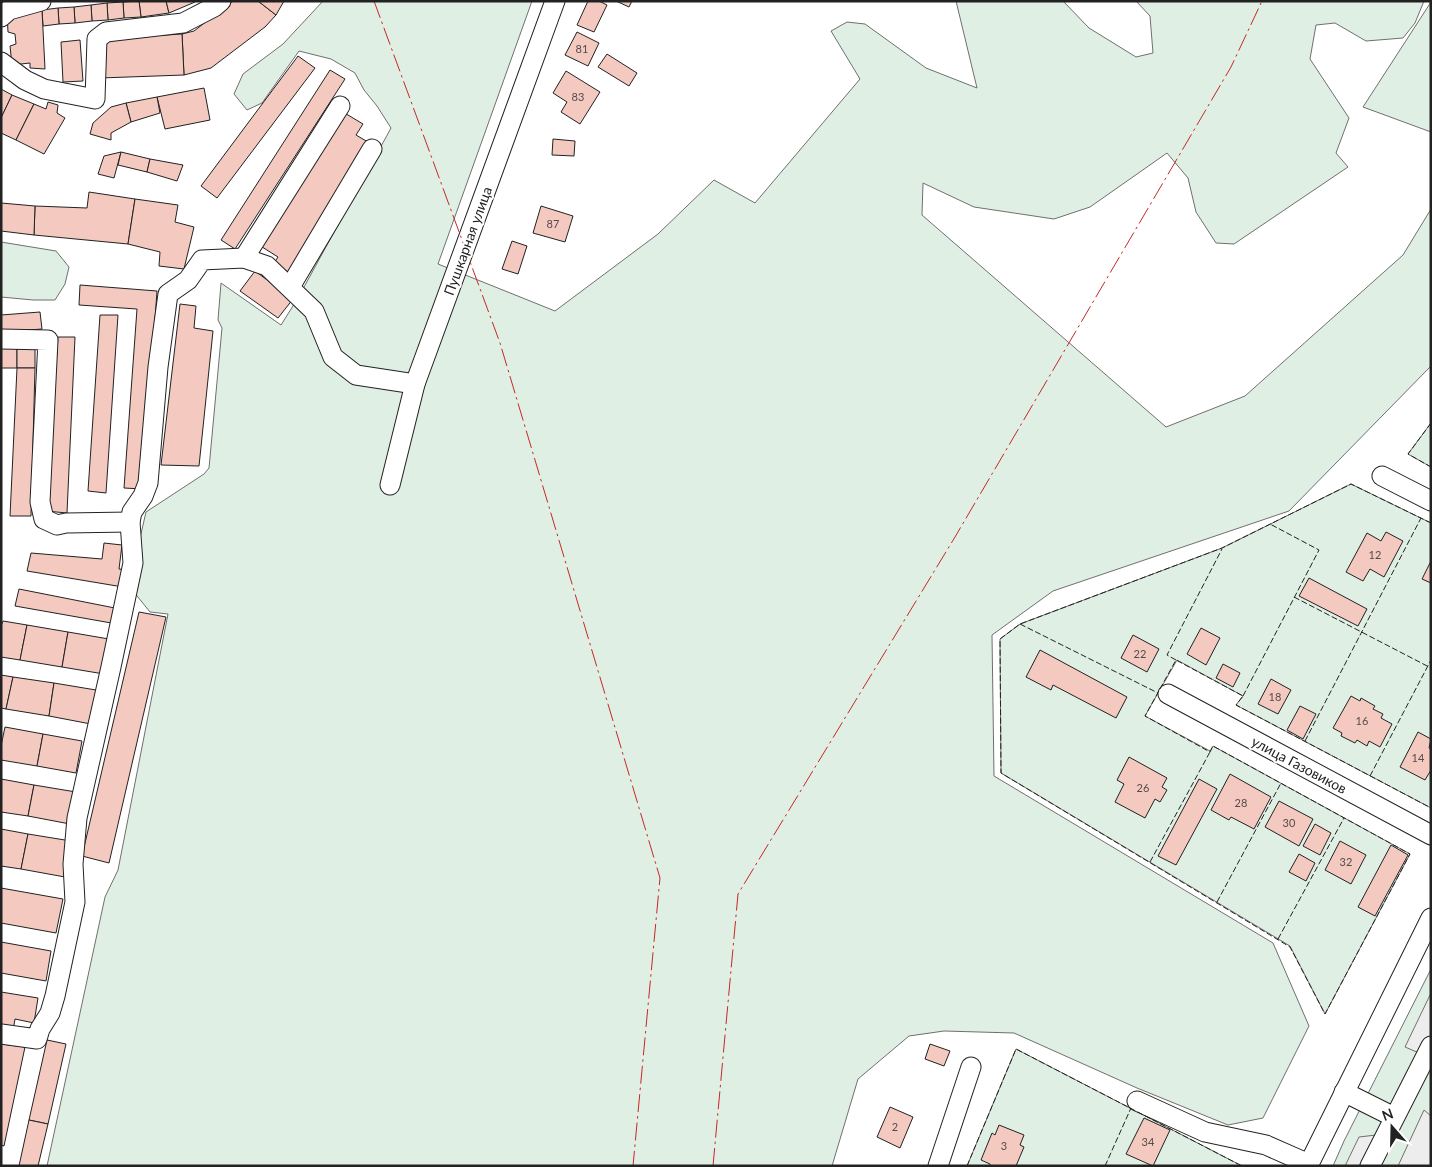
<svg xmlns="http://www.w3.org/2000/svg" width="1432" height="1167" viewBox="0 0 1432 1167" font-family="Lato,sans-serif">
	<rect width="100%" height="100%" fill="#fff"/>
	<g fill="#e0efe3" stroke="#6f6f6f">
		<path d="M323,1H532L438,264L555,311L658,234L714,180L755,203L860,79L831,31L847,22L865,24L926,68L977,88L956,1H1063L1089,28L1136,57L1153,53L1150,16L1136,1H1424L1415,23L1403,38L1366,41L1335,23L1316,25L1310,59L1349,118L1336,153L1348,167L1234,244L1216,243L1196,212L1188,178L1167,153L1090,207L1054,219L974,207L923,183L922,215L1166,427L1245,396L1403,255L1431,209V366L1289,511L1053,591L992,635L994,776L1273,943L1309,1026L1263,1118L1228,1125L1137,1088L1014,1033L944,1031L909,1036L858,1079L832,1166H47L105,897L118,870L168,614L150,612L129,586L146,512L204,474L209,468L222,328L218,320L221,283L281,325L298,298L391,128L377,106L364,90L355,73L331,59L299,51L262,103L247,110L234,94L243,74L283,44Z"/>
		<path d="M1431,2V132L1363,107Z"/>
		<path d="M1,242L56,251L69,267L65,284L55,300H33L1,297Z"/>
		<path d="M1431,423V467L1408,454Z"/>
		<path d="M1351,484L1431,523V808L1236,705L1243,696L1177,660L1145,716L1210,751L1213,746L1410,854L1325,1014L1290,946L1001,773L1000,639L1020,624L1222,548Z"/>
		<path d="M1431,969V1166H1333L1344,1141Z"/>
		<path d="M1016,1049L1242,1166H967Z"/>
	</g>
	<g fill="#ededed" stroke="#6f6f6f">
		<path d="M1431,993V1058L1405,1047Z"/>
		<path d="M1424,1110L1431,1116V1166H1398Z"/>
		<path d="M1376,1135L1377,1166H1345L1359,1137Z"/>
	</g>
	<g fill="#f3c9c0" stroke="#222">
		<path d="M139,1H166L169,13L141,17Z"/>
		<path d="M139,1L141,17L124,18L123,2Z"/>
		<path d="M166,1H195V2L169,13Z"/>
		<path d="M233,1H258L276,15L265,27L211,68L184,75L182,34L194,31Z"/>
		<path d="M258,1H284L276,15Z"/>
		<path d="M588,1H599L607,5L594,32L577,25Z"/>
		<path d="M616,1H632L629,7Z"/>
		<path d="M123,2L124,18L108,20L107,3Z"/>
		<path d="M107,3L108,20L92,21L91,5Z"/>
		<path d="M91,5L92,21L75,23L74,7Z"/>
		<path d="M74,7L75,23L59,24L58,8Z"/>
		<path d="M58,8L59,24L43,26L42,10Z"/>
		<path d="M42,10L45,69L30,68V63L12,65L10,46L16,44L15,34L8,32L7,14Z"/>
		<path d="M577,32L599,43L588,66L565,55Z"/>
		<path d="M182,34L184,75L100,78L101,39Z"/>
		<path d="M80,40L83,81L63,82L61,42Z"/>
		<path d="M607,54L637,73L629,86L598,67Z"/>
		<path d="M298,56L315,68L217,198L201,186Z"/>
		<path d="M330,70L345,79L235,249L221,240Z"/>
		<path d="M566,71L600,92L580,124L561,112L567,102L553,93Z"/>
		<path d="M204,88L210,120L165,129L157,97Z"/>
		<path d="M1,89L12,95L1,118Z"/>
		<path d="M12,95L34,104L16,140L1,133V118Z"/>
		<path d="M157,97L160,113L131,122L126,103Z"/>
		<path d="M48,102L58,105L57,113L65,118L44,154L16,140L34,104L46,109Z"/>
		<path d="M126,103L131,122L111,133V140L90,134L93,123L111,107Z"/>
		<path d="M343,112L363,124L356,135L373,145L291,274L274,263L278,257L259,245Z"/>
		<path d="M553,139L575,141L574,156L552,155Z"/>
		<path d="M121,152L114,178L98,174L104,156Z"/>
		<path d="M121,152L150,159L147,172L118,165Z"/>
		<path d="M150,159L183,165L177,181L147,172Z"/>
		<path d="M89,192L135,199L128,244L34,235L35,206L87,208Z"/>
		<path d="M135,199L178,205L175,222L194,227L184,269L159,266L160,252L128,244Z"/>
		<path d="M1,203L35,206L34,235L1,231Z"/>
		<path d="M541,206L573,216L565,242L533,233Z"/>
		<path d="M512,241L527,246L518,274L502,269Z"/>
		<path d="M255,271L293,299L278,318L240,291Z"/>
		<path d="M80,285L157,291L143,489L124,488L137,309L79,305Z"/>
		<path d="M180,304L196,306L194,328L213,331L199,466L161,465Z"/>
		<path d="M40,312L42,329L1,332V315Z"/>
		<path d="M100,315H118L106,493L88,491Z"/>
		<path d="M58,337H75L67,513L46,511Z"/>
		<rect x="1" y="347" width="16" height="21"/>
		<path d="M17,347L35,348V368H17Z"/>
		<path d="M17,368H35L31,516H10Z"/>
		<path d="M1386,532L1403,541L1384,577L1370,569L1363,581L1346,572L1367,533L1381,541Z"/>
		<path d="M104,543L122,545L119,569L126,570L123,587L27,571L31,553L102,559Z"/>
		<path d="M1431,561V583L1422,579Z"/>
		<path d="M1309,578L1367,609L1358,626L1299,596Z"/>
		<path d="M19,589L120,609L117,624L15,606Z"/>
		<path d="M139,612L166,617L109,863L82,856Z"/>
		<path d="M3,621L27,625L20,660L1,657V626Z"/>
		<path d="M27,625L68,632L62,667L20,660Z"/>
		<path d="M1201,628L1220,638L1206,665L1187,654Z"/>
		<path d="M68,632L109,639L104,674L62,667Z"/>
		<path d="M1133,635L1159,649L1147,672L1121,658Z"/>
		<path d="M1040,650L1127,697L1116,718L1053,685L1051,690L1026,677Z"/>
		<path d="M1223,664L1240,673L1233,687L1216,678Z"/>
		<path d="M1,675L13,677L6,709L1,708Z"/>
		<path d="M13,677L54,683L49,716L6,709Z"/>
		<path d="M1271,679L1291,690L1278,714L1258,704Z"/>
		<path d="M54,683L96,690L91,724L49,716Z"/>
		<path d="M1351,696L1360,701L1361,698L1375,706L1373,709L1383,714L1381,718L1392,724L1380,747L1369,741L1367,746L1357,740L1355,743L1341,736L1342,733L1333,728Z"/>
		<path d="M1300,706L1316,714L1303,739L1287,730Z"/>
		<path d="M5,727L43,734L37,766L1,760V746Z"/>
		<path d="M1418,732L1431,739L1429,748L1431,749V770L1425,780L1400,767Z"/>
		<path d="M43,734L82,741L76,773L37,766Z"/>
		<path d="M1129,757L1167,778L1162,787L1167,790L1160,802L1155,799L1145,818L1115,802L1124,784L1117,780Z"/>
		<path d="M1230,774L1271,797L1254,829L1231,817L1229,820L1211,810Z"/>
		<path d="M1,779L34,785L28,816L1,812Z"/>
		<path d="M1199,779L1217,789L1176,865L1158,856Z"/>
		<path d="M34,785L76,792L70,824L28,816Z"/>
		<path d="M1279,801L1313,819L1299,846L1265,827Z"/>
		<path d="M1315,824L1331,833L1320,855L1303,846Z"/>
		<path d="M1,829L28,834L21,869L1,866Z"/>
		<path d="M28,834L71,841L65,877L21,869Z"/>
		<path d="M1340,841L1366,855L1351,884L1325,870Z"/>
		<path d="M1391,845L1408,855L1375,916L1358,907Z"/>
		<path d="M1299,854L1315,863L1306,881L1289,872Z"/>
		<path d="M1,888L63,899L56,933L1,923Z"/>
		<path d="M1,942L51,951L46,981L1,973Z"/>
		<path d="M1,992L38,998L34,1023L15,1019L13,1031L1,1029Z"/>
		<path d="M47,1040L66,1044L48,1124L29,1120Z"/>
		<path d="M1,1044L25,1047L4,1146L1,1145Z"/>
		<path d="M930,1044L950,1051L944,1066L925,1059Z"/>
		<path d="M890,1107L913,1117L900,1148L877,1137Z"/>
		<path d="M1144,1118L1170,1130L1153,1166L1126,1154Z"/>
		<path d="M29,1120L48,1124L38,1166H19Z"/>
		<path d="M999,1125L1024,1135L1020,1145L1024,1147L1016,1166H990V1164L981,1160L992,1133L995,1135Z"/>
	</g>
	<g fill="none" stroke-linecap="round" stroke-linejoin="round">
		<defs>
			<g id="minor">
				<path d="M1,17L9,10L41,1"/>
				<path d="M1,62L25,80L44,89L95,99L97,39L106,32L183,23L214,7L221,1"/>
				<path d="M244,258L340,106"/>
				<path d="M290,287L372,149"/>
				<path d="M1,339L48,340L40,502L44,519L57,525L66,523L130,522"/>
				<path d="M1382,476L1431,501"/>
				<path d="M390,485L415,384L555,1"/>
				<path d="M1168,694L1431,835"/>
				<path d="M1,1034L37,1039L40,1029L50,1013L55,996L75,902L73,864L77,818L111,667L133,563L130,522L132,512L143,496L148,483L158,367L168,294L188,280L202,260L244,258L267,266L314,311L333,357L356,375L415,384"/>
				<path d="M1344,1092L1394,1117"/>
				<path d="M1137,1101L1205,1132L1266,1145L1309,1164"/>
				<path d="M938,1166L971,1067"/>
				<path d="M1308,1166L1431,918"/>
				<path d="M1370,1166L1431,1046"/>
			</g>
		</defs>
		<use href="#minor" stroke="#222" stroke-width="21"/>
		<use href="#minor" stroke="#fff" stroke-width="19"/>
		<g stroke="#222" stroke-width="1" stroke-dasharray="6 2.5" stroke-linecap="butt">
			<path d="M1431,423L1408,454L1431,467"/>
			<path d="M1431,523L1351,484L1222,548L1020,624L1000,639L1001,773L1290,947L1325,1014L1410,854L1213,746L1210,752L1145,716L1176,660L1243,696L1236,705L1431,808"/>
			<path d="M1294,597L1431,668"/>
			<path d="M1020,624L1158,693"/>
			<path d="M1176,660L1167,655L1222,549"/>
			<path d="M1243,696L1319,550L1270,524"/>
			<path d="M1305,741L1421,518"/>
			<path d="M1370,776L1431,660"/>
			<path d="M1150,862L1210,752"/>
			<path d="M1217,902L1281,783"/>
			<path d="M1278,939L1344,818"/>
			<path d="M967,1166L1016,1049L1242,1166"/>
			<path d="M1105,1166L1131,1108"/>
		</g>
		<g stroke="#c62828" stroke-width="1" stroke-dasharray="18 4 2.5 4" stroke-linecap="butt">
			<path d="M374,1L500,343L660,878L633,1166"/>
			<path d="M713,1166L738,894L955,537L1231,67L1262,1"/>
		</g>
	</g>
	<g text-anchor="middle" stroke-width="4" stroke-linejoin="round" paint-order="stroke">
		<g font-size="11" fill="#564c4a">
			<text x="582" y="53">81</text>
			<text x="578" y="101">83</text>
			<text x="553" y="228">87</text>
			<text x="1375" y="559">12</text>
			<text x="1140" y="658">22</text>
			<text x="1275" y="701">18</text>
			<text x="1362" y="725">16</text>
			<text x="1418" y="762">14</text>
			<text x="1143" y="792">26</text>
			<text x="1241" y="807">28</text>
			<text x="1289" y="827">30</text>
			<text x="1346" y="866">32</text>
			<text x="895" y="1131">2</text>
			<text x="1148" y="1146">34</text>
			<text x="1004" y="1150">3</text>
		</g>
		<g font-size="14" fill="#222" stroke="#fff">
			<text transform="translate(468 241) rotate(-70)" y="5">Пушкарная улица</text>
			<text transform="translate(1299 765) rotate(28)" y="5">улица Газовиков</text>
		</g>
	</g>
	<rect width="1432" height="1167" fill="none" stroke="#222222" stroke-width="5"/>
	<g transform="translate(1392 1127) rotate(340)" stroke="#ffffff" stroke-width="4" paint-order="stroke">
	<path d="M0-4L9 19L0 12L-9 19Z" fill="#222222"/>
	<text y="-8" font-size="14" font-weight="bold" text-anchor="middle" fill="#222222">N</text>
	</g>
</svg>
